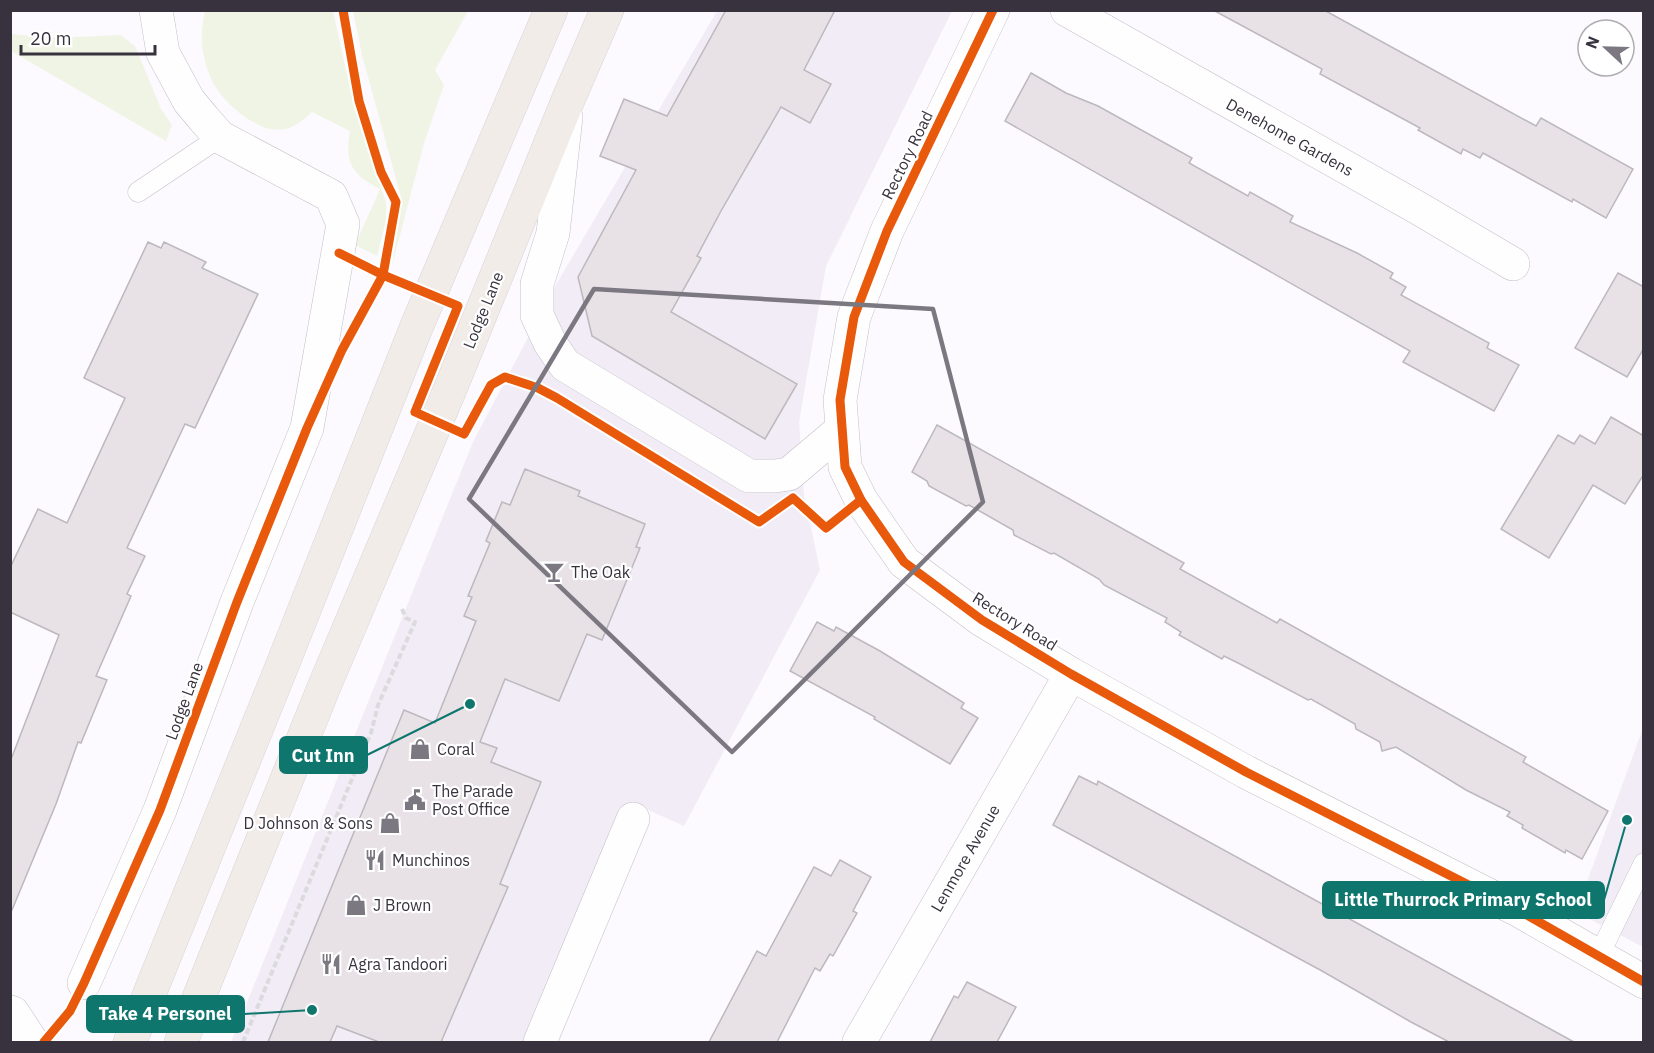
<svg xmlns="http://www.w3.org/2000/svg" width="1654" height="1053" viewBox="0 0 1654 1053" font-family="'IBM Plex Sans',sans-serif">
	<rect width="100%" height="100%" fill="#fcfafe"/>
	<g fill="#f1ecf6">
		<path d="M717,11H952L826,266L799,422L804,495L820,570L684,826L646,809L549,1042H231L473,442L554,288Z"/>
		<path d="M1643,728V947L1576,912Z"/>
	</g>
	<g fill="#f0f4e4">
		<path d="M205,11H333L350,89L386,203V220L377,256L355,245L380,189C352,175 344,162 350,131L312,112C304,119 296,127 285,129C259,135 225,104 213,83C209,75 206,66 204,57C200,41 202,26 205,11Z"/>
		<path d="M353,11H468L435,70L444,85L424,143L392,266L402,201L362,55Z"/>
		<path d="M11,34L55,38L120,35L135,46L161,109L172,125L166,141L11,51Z"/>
	</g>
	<g fill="#e8e2e7" stroke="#bdb8bd" stroke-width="1.5">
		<path d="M726,10H835L804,70L831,84L810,123L781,107L721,211L697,256L701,258L671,312L797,384L765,439L592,336L578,277L636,170L600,156L624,99L667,116Z"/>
		<path d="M1213,10H1324L1536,126L1541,118L1633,169L1606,218L1573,199L1572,202L1483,153L1480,158L1463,149L1461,154L1418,130L1420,128L1320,74L1322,69Z"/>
		<path d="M1031,73L1066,93L1098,106L1192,158L1189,163L1248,196L1250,192L1293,216L1290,222L1357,253L1393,273L1390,278L1406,287L1401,295L1489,343L1487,348L1519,365L1494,411L1403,362L1410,351L1005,121Z"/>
		<path d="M148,242L161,248L164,242L206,262L202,268L258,294L195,428L185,424L127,548L145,556L127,594L131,596L96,676L107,680L81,743L78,742L56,804L12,910H10V762L59,635L10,612V568L38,509L67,523L125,398L84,378Z"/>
		<path d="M1618,273L1644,287V348L1627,377L1575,348Z"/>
		<path d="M1611,417L1644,436V474L1625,504L1593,485L1549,558L1501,529L1558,435L1574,444L1580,435L1595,444Z"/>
		<path d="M937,425L1184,563L1180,569L1277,623L1280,619L1526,757L1523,762L1608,811L1582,859L1566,850L1565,853L1522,828L1523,825L1507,816L1510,812L1466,790L1396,747L1382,751L1380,742L1356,729L1355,724L1311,699L1308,700L1240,664L1224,656L1222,659L1179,635L1181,632L1165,622L1167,618L1104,585L1099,579L1054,553L1051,554L1014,535L1013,530L969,505L966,506L929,486L927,481L912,472Z"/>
		<path d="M525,469L580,491L578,496L645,524L636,547L640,548L602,640L587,634L559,701L505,679L480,742L497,748L491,762L541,782L500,884L508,887L441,1042H379L337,1026L330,1042H268L404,710L435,723L476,621L464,616L472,597L468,596L490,543L486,541L502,502L510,505Z"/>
		<path d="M817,622L834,631L836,627L880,651L964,703L961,708L978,718L950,764L874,719L875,717L790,671Z"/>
		<path d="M1079,776L1097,785L1098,781L1574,1042H1449L1411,1022L1322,971L1053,825Z"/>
		<path d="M840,860L871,877L853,911L857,913L833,956L830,954L820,971L815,968L777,1042H709L757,951L766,956L814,867L831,876Z"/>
		<path d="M967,982L1016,1007L997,1042H930L954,996L958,998Z"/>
	</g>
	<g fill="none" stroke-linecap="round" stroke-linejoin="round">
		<defs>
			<g id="service">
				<path d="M138,192L220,137"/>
				<path d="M1599,955L1644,863"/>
			</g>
			<g id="minor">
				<path d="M993,10L887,231L854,317L840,400L845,467L861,500L904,562L982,620L1071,674L1246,772L1518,910L1644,982"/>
				<path d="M1067,10L1418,208L1513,264"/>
				<path d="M566,117L553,233L537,284V315L550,343L565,365L749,476H775L789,474L841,430"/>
				<path d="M84,983L160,810L237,602L307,428L343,224L331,196L220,137L204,119L189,101L163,53L156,10"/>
				<path d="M10,1012L13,1013L32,1042"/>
				<path d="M540,1042L633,819"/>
				<path d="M859,1042L1071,674"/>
			</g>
			<g id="primary">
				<path d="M130,1042L280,671L416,328L551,10"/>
				<path d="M181,1042L324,687L451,387L568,100L607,10"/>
			</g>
		</defs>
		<use href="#service" stroke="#c3bfc6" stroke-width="21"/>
		<use href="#minor" stroke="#c3bfc6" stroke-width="34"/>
		<use href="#primary" stroke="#d6d4d8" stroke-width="34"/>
		<g stroke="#dbdadc" stroke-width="4" stroke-dasharray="6 3" stroke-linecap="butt">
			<path d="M519,381L523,373"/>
			<path d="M243,1042L371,733L378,705L415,622L406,618L402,609"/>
		</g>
		<use href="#service" stroke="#fffeff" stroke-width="20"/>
		<use href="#minor" stroke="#fffeff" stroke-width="33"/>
		<use href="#primary" stroke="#f2ece9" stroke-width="33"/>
		<defs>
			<g id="cycleway">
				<path d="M993,10L887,231L854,317L840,400L845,467L861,500L904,562L982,620L1071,674L1246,772L1518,910L1644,982"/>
				<path d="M339,253L383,275L458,306L415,412L464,434L491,385L505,377L538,388L557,398L759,522L793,498L826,528L861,500"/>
				<path d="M44,1042L70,1011L84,983L160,810L237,602L307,428L342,350L383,275L396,202L381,172L359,101L343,10"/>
			</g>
		</defs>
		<use href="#cycleway" stroke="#fff" stroke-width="13"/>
		<use href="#cycleway" stroke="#e8590c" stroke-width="9"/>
	</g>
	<path fill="none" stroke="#7c7881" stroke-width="4.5" stroke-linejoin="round" d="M594,289L933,309L983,502L732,752L469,499Z"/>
	<defs>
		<symbol id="bar-bare" viewBox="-9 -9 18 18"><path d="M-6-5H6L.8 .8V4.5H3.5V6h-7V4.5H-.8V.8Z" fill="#7c7881" stroke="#fff" stroke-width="2.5" paint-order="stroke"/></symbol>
		<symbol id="shop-bare" viewBox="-9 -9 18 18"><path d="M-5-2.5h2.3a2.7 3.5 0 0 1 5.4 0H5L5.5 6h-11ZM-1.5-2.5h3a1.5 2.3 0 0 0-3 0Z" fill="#7c7881" stroke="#fff" stroke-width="2.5" paint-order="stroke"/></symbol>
		<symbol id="civic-bare" viewBox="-9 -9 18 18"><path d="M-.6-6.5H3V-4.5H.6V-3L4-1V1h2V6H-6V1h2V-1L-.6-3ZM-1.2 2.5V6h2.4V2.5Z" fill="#7c7881" stroke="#fff" stroke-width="2.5" paint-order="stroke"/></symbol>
		<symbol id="restaurant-bare" viewBox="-9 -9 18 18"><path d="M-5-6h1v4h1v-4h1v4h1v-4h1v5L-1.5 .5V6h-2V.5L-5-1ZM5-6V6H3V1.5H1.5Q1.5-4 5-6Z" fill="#7c7881" stroke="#fff" stroke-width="2.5" paint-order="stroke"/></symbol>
	</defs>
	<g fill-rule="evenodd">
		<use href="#bar-bare" x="539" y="557" width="30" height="30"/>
		<use href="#shop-bare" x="405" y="734" width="30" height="30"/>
		<use href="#civic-bare" x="400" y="785" width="30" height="30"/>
		<use href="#shop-bare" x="375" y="808" width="30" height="30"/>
		<use href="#restaurant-bare" x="360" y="845" width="30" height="30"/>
		<use href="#shop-bare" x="341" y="890" width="30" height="30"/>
		<use href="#restaurant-bare" x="316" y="949" width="30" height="30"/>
	</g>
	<g text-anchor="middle" stroke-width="4.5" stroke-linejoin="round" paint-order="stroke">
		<g font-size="16" fill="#37323d" stroke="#fff">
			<text transform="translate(1290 137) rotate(29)" y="6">Denehome Gardens</text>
			<text transform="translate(907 155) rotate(-64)" y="6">Rectory Road</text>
			<text transform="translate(483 310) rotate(-68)" y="6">Lodge Lane</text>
			<text transform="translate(1015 621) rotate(32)" y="6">Rectory Road</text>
			<text transform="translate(184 701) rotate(-70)" y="6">Lodge Lane</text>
			<text transform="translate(965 858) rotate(-60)" y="6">Lenmore Avenue</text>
		</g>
		<g font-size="16" fill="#37323d" stroke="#fff" text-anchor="start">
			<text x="571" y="578">The Oak</text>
			<text x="437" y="755">Coral</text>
			<text x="432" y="797">The Parade<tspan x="432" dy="18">Post Office</tspan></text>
			<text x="373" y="829" text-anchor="end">D Johnson &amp; Sons</text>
			<text x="392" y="866">Munchinos</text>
			<text x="373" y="911">J Brown</text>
			<text x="348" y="970">Agra Tandoori</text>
		</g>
	</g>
	<path fill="none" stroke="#0f766e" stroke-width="2" d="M470 704L367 755M1627 820L1604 900M312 1010L244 1014"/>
	<g fill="#0f766e" stroke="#fff" stroke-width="2">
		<circle cx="470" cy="704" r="6"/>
		<circle cx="1627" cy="820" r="6"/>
		<circle cx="312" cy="1010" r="6"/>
	</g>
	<g fill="#0f766e" stroke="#0f766e" stroke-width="2">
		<rect x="280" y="737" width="87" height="36" rx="6"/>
		<rect x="1323" y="882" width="281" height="36" rx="6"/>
		<rect x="87" y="996" width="157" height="36" rx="6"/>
	</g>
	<g font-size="18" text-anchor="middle" font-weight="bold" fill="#fff">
		<text x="323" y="762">Cut Inn</text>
		<text x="1463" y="906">Little Thurrock Primary School</text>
		<text x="165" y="1020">Take 4 Personel</text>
	</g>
	<rect width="1654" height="1053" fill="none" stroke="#37323d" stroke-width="24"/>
	<g transform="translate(1606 48) rotate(292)"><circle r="28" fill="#ffffff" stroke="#afadb1" stroke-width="1.5"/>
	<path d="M0-4.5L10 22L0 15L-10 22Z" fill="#7c7881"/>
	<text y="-9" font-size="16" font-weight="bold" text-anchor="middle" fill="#37323d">N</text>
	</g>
	<path d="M21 45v9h134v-9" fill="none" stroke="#37323d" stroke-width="3"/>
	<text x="30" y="45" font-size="18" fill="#37323d" stroke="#ffffff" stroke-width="4.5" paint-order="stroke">20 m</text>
</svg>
